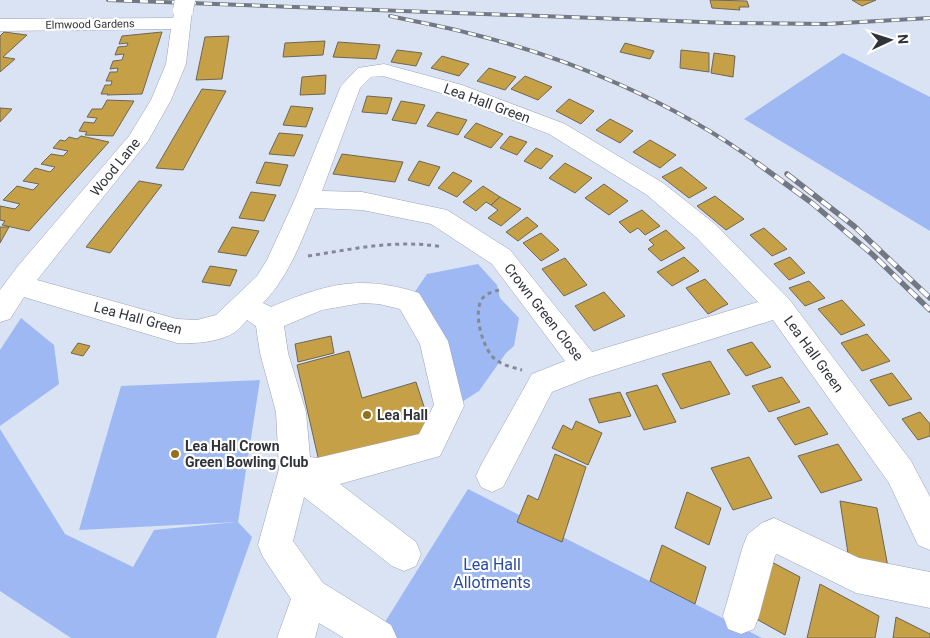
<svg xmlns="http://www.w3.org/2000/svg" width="930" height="638" viewBox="0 0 930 638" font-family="Roboto,sans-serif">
	<rect width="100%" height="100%" fill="#dae3f4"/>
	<g fill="#9db8f3">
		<path d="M843,53L930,97V231L744,119Z"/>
		<path d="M478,264L497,285L500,298L519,318L514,346L506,353L479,391L457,405L414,293L427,274Z"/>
		<path d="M21,318L54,345L59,384L0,426V350Z"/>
		<path d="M260,380L238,522L252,537L216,638H71L0,591V429L65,534L133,567L154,530L236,522L79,530L121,386Z"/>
		<path d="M468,489L762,638H375Z"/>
	</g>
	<g fill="#c6a047" stroke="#6d6656">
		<path d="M710,0L747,1L749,7H739L740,10L712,8Z"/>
		<path d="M852,0H876L862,6Z"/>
		<path d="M4,32L27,35L3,57L15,59L0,72V36Z"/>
		<path d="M162,32L142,94L107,95L108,94H101L105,85H111L112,81H106L110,72H117L118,68L110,69L113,61L122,60L124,54L115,55L118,47L127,46L128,43L119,44L122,36Z"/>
		<path d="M229,36L222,79L196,80L205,37Z"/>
		<path d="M325,41L323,55L283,57L285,43Z"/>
		<path d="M338,42L380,45L376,59L333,57Z"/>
		<path d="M625,43L654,51L650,59L620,52Z"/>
		<path d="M397,50L422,53L416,66L391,62Z"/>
		<path d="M681,50L709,53V72L680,68Z"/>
		<path d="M714,53L735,56L733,77L711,73Z"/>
		<path d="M442,56L469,64L459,76L431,68Z"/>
		<path d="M489,68L516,77L505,90L477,81Z"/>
		<path d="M326,75L325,94L300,95L302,77Z"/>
		<path d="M525,76L552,87L538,100L511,89Z"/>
		<path d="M202,89L226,91L183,170L156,168Z"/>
		<path d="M367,96L392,98L387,114L362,112Z"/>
		<path d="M569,99L594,111L581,124L556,111Z"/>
		<path d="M107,100L134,101L113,136L85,135L87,132L79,131L84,122L94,123L97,118L87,117L92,109H102Z"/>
		<path d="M401,101L425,105L416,124L392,120Z"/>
		<path d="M291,106L313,108L306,127L283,125Z"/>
		<path d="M0,108L12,109L0,122Z"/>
		<path d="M437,112L467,120L458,135L427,126Z"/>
		<path d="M610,119L633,131L620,143L596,130Z"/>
		<path d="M476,123L503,134L491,148L464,137Z"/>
		<path d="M279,133L303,135L294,156L269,154Z"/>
		<path d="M81,136L109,142L29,231L2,225L5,221L0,220V206L15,209L20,204L3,200L17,186L33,190L39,184L23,181L35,168L50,172L55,167L41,164L51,154L63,156L68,151L53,148L60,140L65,141L69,137L77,139Z"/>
		<path d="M510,136L527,142L517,155L500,148Z"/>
		<path d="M650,140L676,155L660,168L633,152Z"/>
		<path d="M536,148L553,156L541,169L524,161Z"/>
		<path d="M342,154L403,162L395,182L333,174Z"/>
		<path d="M419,161L440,167L429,186L408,180Z"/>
		<path d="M265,162L288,165L280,186L256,183Z"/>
		<path d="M565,163L592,178L575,193L549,178Z"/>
		<path d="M681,167L707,188L689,198L662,177Z"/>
		<path d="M453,172L472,181L457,197L438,188Z"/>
		<path d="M139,181L162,185L110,253L86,247Z"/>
		<path d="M604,184L628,201L609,215L585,198Z"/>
		<path d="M483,186L500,197L491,205L486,202L476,211L463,202Z"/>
		<path d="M251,192L276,195L264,221L239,218Z"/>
		<path d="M715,196L744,219L726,230L697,206Z"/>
		<path d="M500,197L521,209L501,226L488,218L498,210L491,205Z"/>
		<path d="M642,210L660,226L645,235L638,228L630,233L619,222Z"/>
		<path d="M527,217L538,226L518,241L506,232Z"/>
		<path d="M0,227H9L0,243Z"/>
		<path d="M232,227L259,231L246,256L218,252Z"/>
		<path d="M764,228L787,249L772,256L750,235Z"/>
		<path d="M666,230L685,248L661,261L648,249L654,245L649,240Z"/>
		<path d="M541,233L559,250L541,261L523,243Z"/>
		<path d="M684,257L699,271L672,286L657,272Z"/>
		<path d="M790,257L805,273L789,280L774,264Z"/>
		<path d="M565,258L587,285L564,296L542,269Z"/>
		<path d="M210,266L237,270L230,286L202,282Z"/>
		<path d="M705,279L728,304L708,314L686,288Z"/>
		<path d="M809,281L825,298L805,306L789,288Z"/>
		<path d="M604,292L625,316L594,331L575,306Z"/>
		<path d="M842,300L865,325L841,335L818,309Z"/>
		<path d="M867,334L890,361L862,371L841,343Z"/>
		<path d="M331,336L334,353L298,362L295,344Z"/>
		<path d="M752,342L771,367L746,376L727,350Z"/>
		<path d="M78,343L90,346L83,356L71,353Z"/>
		<path d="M349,351L362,398L416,382L432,431L320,466L297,365Z"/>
		<path d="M710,361L730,394L681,409L662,374Z"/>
		<path d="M892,373L912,399L889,406L870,380Z"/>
		<path d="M782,377L800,402L769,412L752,386Z"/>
		<path d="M657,385L676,422L644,430L626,393Z"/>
		<path d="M620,392L631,416L599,423L589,399Z"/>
		<path d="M809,407L828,434L795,445L777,418Z"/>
		<path d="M920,412L930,424V436L918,440L902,419Z"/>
		<path d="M576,421L602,433L588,465L552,448L563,425L572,430Z"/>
		<path d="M838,444L862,480L821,493L798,456Z"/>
		<path d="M555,454L586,467L562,542L517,522L528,495L538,500Z"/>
		<path d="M749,457L772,498L733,510L711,468Z"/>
		<path d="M687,492L721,508L709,545L675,528Z"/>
		<path d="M840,501L877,508L888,567L849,560Z"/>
		<path d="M662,545L706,567L695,604L650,581Z"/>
		<path d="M766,559L800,577L785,635L751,616Z"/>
		<path d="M820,584L879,616L875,638H807Z"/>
		<path d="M896,617L930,634V638H893Z"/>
	</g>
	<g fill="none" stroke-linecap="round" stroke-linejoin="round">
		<defs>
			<g id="minor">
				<path d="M183,5L189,6L192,10L186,64L171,100L148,141L37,280L177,319L197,320L216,315L257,276L267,260L295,199L341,86L358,68L384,64L462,85L565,124L663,183L715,224L789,299L911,461L930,497V550L918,545L889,483L773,320L590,377L552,392L503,487L492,492L481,487L476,476L481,465L532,374L565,361L492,264L431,224L362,210L315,208C301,242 289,276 263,303L271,307C326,284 360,274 419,293L448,341L464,406L440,456L340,484L416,542L421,554L416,566L404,571L392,566L304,497L293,541L323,583L391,625L397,638H344L319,623L315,638H277L291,599L263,557L258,545L279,469L276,412L260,353L256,326L247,320C243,324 239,329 235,332C221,342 194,344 177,343L24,297L10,319L0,322V290L18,266L129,136L151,100L166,64L171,29L0,31V19L173,18L177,6ZM383,76L448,95L549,134L647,195L697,238L758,302L592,352L510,250L447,210L362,192L322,191L360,88L371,77ZM362,303L379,304L400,309L420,344L434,405L419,434L317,458L310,457L306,412L288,353L284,326L322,310Z"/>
				<path d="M774,518L859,558L930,572V608L856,593L777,554L775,556L759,616L754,629L741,634L728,629L723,616L743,546L748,534L762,523Z"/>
			</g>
		</defs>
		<use href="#minor" stroke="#9ba2b3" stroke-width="1"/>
		<g stroke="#838995" stroke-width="3" stroke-dasharray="4 4" stroke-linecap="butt">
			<path d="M308,256C354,249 396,239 443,247"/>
			<path d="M499,290C493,292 486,293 482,299C473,313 482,343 491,355C498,364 511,367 522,370"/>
		</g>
		<use href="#minor" fill="#fff" fill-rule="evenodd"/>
		<defs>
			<g id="rail-far1">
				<path d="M108,0L729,23L826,24L930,18"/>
				<path d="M390,16C416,22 442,26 468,33C568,57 676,103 759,164"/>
			</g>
			<g id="rail">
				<path d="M757,163L812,203L872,254L930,310"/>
				<path d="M787,174L854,226L930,298"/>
			</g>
		</defs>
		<use href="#rail-far1" stroke="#737882" stroke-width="4"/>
		<use href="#rail" stroke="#737882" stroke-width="5.5"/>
		<use href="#rail-far1" stroke="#fff" stroke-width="2.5" stroke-dasharray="8" stroke-linecap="butt"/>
		<use href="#rail" stroke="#fff" stroke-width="4" stroke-dasharray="11" stroke-linecap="butt"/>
		<defs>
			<path id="minor-bridge" d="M183,10L185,0"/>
		</defs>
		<use href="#minor-bridge" stroke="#9ba2b3" stroke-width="21" stroke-linecap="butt"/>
		<use href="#minor-bridge" stroke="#fff" stroke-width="20"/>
	</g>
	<g fill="#94721a" stroke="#fff" stroke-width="2">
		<circle cx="367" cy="415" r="5"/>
		<circle cx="175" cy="454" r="5"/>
	</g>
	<g text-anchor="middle" stroke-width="4.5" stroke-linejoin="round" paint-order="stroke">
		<g font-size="11" fill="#303339" stroke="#fff">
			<text transform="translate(90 24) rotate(-1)" y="4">Elmwood Gardens</text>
		</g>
		<g font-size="14" fill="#303339" stroke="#fff">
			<text transform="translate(487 103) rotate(20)" y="5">Lea Hall Green</text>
			<text transform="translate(115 167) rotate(-51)" y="5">Wood Lane</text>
			<text transform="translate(544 312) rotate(52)" y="5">Crown Green Close</text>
			<text transform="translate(138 318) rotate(15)" y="5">Lea Hall Green</text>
			<text transform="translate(814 354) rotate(54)" y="5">Lea Hall Green</text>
		</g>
		<g font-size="14" font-weight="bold" fill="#303339" stroke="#fff" text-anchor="start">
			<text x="377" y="420">Lea Hall</text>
			<text x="185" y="451">Lea Hall Crown<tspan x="185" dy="16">Green Bowling Club</tspan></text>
		</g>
		<g font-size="16" fill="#2a4aa1" stroke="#fff">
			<text x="492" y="570">Lea Hall<tspan x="492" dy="18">Allotments</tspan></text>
		</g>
	</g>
	<g transform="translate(890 40) rotate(86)" stroke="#ffffff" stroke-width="4" paint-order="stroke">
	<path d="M0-4L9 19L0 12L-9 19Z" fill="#303339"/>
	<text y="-8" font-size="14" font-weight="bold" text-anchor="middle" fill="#303339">N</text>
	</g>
</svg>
